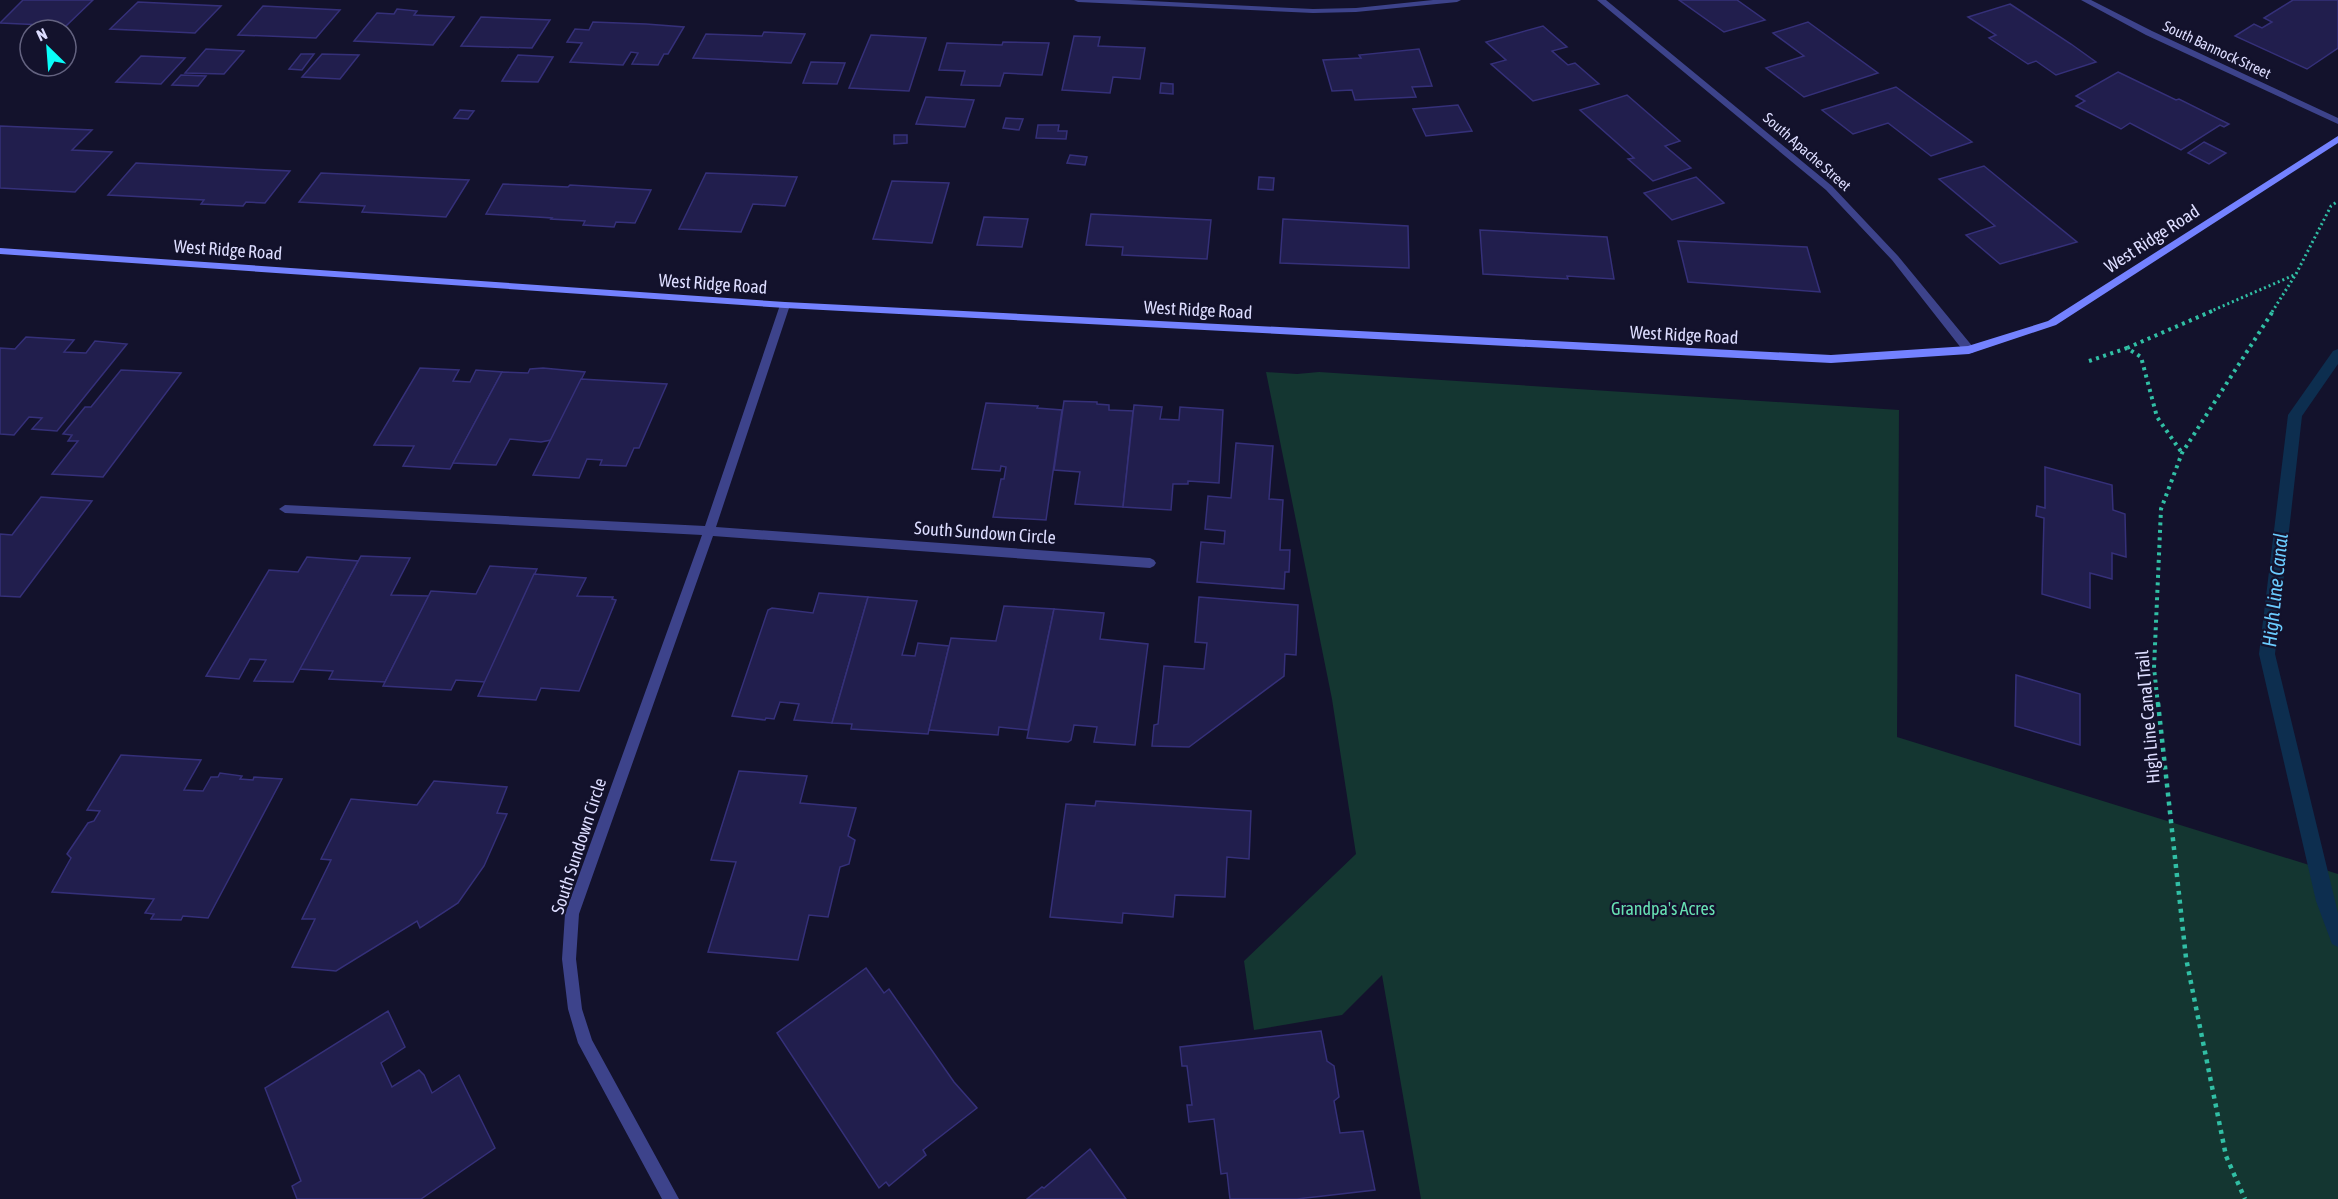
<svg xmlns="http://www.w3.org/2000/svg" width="2338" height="1199" viewBox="0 0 2338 1199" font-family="'Asap Condensed',sans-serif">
	<rect width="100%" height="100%" fill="#13122c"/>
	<path fill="#143631" d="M1266,372L1297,374L1319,372L1899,410L1897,737L2338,874V1199H1421L1382,975L1342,1015L1254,1030L1244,961L1356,854L1332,699Z"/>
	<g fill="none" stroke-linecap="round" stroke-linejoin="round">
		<path fill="#0d2e4f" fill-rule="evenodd" d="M2338,349V364L2302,416L2275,654L2338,913V947L2332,944L2316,901L2259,654L2288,415L2333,351Z"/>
	</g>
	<g fill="#211e4d" stroke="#353079" stroke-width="1.5">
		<path d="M23,0H93L66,26L0,23Z"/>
		<path d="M1679,0H1737L1765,20L1724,32Z"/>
		<path d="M2293,0H2338V48L2307,69L2235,36L2254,24L2262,28L2272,22L2264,18Z"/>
		<path d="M138,2L221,6L195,33L110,29Z"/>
		<path d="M2010,4L2071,44L2096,62L2056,75L2036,61L2028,64L1989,38L1996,35L1968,17Z"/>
		<path d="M263,6L340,10L316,38L238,35Z"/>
		<path d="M397,9L417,11L414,15L454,17L433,45L354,41L377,13L394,14Z"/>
		<path d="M481,17L550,20L532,48L461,46Z"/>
		<path d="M593,22L646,24L684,27L668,54H664L658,65L632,64L638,53L631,52L623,65L570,62L582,43L567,42L575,29L589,30Z"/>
		<path d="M1808,22L1878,73L1804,97L1766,68L1804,56L1773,33Z"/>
		<path d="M1543,26L1567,47L1552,51L1568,65L1575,63L1599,84L1533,101L1491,64L1506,60L1486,42Z"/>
		<path d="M764,32L805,34L791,63L693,58L706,34L762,36Z"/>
		<path d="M871,35L926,38L909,91L849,88Z"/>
		<path d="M1074,36L1100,37L1098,46L1145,48L1140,79L1113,77L1110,93L1062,90Z"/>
		<path d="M1003,42L1049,43L1042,75L1004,73L1000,86L961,85L965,71L939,70L947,43L1002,45Z"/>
		<path d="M206,49L244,51L224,74L185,73Z"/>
		<path d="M1419,49L1432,86L1412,87L1416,97L1355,100L1352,90L1332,91L1323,60L1361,58L1359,55Z"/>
		<path d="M301,54H314L302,70L289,69Z"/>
		<path d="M322,54L359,55L340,79L302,77Z"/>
		<path d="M518,55L553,57L538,82L502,81Z"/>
		<path d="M141,56L185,58L161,84L116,82Z"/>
		<path d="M811,62L845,63L837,84L803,83Z"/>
		<path d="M2118,72L2176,100L2179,99L2229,124L2224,127L2220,125L2181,150L2130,123L2121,129L2076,106L2085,101L2076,96Z"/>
		<path d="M181,75L206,76L198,86L172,85Z"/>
		<path d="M1161,83L1173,84V94L1160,93Z"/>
		<path d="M1896,87L1972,142L1931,156L1888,123L1853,134L1822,110Z"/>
		<path d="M1627,95L1680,141L1665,146L1691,168L1653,181L1628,159L1634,158L1580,110Z"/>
		<path d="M926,97L974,100L965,127L916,124Z"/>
		<path d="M1458,105L1472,131L1426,136L1413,109Z"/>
		<path d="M460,110L474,111L468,119L454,118Z"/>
		<path d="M1006,118L1023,119L1019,130L1003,128Z"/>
		<path d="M1038,125H1059L1058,131H1067L1066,139L1036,138Z"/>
		<path d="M0,126L92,130L72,150L112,152L75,192L0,188Z"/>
		<path d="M894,135H907V143L894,144Z"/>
		<path d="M2204,142L2226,153L2209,164L2188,153Z"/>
		<path d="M1070,155L1087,157L1085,165L1067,163Z"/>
		<path d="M136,163L290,171L265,203L246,202L243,206L201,204L204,200L108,195Z"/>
		<path d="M1984,166L2077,242L2000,264L1966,235L1995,226L1939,179Z"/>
		<path d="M321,173L469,180L446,217L362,212L365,206L299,202Z"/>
		<path d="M706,173L756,175L797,177L785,206L753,204L741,232L679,229Z"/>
		<path d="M1259,177L1274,178L1273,190L1258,189Z"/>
		<path d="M1696,177L1724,203L1672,220L1644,193Z"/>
		<path d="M892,181L949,183L932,243L873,239Z"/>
		<path d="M503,184L568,187L570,185L651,190L635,223L616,222L614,227L583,225L585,221L551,219L552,218L486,214Z"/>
		<path d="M1091,214L1211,220L1207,259L1122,255L1123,247L1086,245Z"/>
		<path d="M984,217L1028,219L1022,247L977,245Z"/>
		<path d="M1283,219L1408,226L1409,268L1280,263Z"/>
		<path d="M1480,230L1607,237L1614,279L1567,276L1568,279L1483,274Z"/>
		<path d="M1678,241L1807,247L1820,292L1688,282Z"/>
		<path d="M26,337L74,340L64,352L86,353L95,341L127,344L57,431L32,429L42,418L29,417L14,435L0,434V348L15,349Z"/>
		<path d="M420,368L459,370L453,381L470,382L476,370L502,372L450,469L403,466L414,446L374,445Z"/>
		<path d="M543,368L585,372L551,440L541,442L510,439L496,465L453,463L502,372L528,373L530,369Z"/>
		<path d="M121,370L181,373L103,477L52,474L78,441H68L72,435L63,434L85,407H91Z"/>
		<path d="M581,379L667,384L639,448H634L626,466L600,465L602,460L587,459L579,478L533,475Z"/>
		<path d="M1064,401L1097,402V404L1109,405V410L1133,411L1123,507L1075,504L1080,472L1054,470Z"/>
		<path d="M986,403L1038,406L1037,408L1062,410L1046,520L993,517L1001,479H1004L1006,467L1001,466L1000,471L972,469Z"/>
		<path d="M1134,405L1162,407L1160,419L1179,420L1180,407L1223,410L1219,483L1188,481V484H1173L1171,510L1123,507Z"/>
		<path d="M1236,443L1273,446L1269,499L1283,500L1280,550H1290L1289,572H1285L1284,589L1197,582L1201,542L1224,544L1225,531L1205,529L1208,496L1231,498Z"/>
		<path d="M2045,467L2112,485L2113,510L2125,514L2126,557L2112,553V579L2090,573V608L2042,594L2044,518L2036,516L2037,506L2045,508Z"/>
		<path d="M41,497L92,501L20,597L0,596V534L12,535Z"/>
		<path d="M361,556L410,558L391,595L429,596L385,682L329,679L333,671L299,669Z"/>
		<path d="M307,557L358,561L293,682L254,681L266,660L250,659L239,679L206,676L269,570L298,572Z"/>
		<path d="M490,566L537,569L485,682L456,680L451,690L383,686L431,591L476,594Z"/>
		<path d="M534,574L586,578L577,596L613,597L612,599L616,600L579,691L541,688L536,700L478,696Z"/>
		<path d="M819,593L868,597L832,723L794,720L799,704L780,702L774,719L766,718L765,720L732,716L768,610L772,608L813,613Z"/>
		<path d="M868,597L917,601L902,655L915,656L918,643L949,646L928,734L851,729L852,724L832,723Z"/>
		<path d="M1199,597L1298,605L1296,655L1285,654L1284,676L1189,747L1152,746L1154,725L1158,724L1164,666L1204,669L1207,643L1195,642Z"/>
		<path d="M1004,606L1054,609L1028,730L999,727L998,735L929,730L951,638L996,641Z"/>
		<path d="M1054,609L1104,613L1100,639L1148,644L1135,745L1094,742L1097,727L1074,725L1071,740L1068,742L1027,738Z"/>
		<path d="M2016,675L2080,694V745L2015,726Z"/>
		<path d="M121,755L201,760L184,790L203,791L211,777H218L220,773L242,776L240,779L253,780L254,777L282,779L208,918L183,916L181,920L151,919L154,914L145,913L154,899L52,892L71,858L67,854L88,823L94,821L100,811L87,810Z"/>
		<path d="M739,771L807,776L800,803L856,808L848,836L855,840L849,864L840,867L828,917L809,915L798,960L708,952L736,862L711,860Z"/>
		<path d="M434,781L507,787L497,813L507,814L484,866L458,903L420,928L417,921L336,971L292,967L315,919H302L331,860L321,859L351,799L417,805Z"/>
		<path d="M1096,801L1251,811L1249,859L1227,857L1225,897L1175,895L1173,917L1123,913L1122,923L1050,917L1066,804L1095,806Z"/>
		<path d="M866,968L884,993L889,989L954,1082L977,1108L923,1150L926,1155L889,1186L886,1182L879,1188L777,1033Z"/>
		<path d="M388,1011L405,1047L381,1063L392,1087L419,1070L424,1075L432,1093L459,1075L495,1148L421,1199H297L292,1186L301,1181L265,1088Z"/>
		<path d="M1321,1031L1327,1061L1334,1066L1339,1097L1334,1101L1340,1133L1363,1131L1375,1190L1297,1199H1230L1227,1173L1221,1174L1214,1119L1189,1122L1187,1105H1192L1187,1066H1182L1180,1047Z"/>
		<path d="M1090,1149L1126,1199H1027L1042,1187L1044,1188Z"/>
	</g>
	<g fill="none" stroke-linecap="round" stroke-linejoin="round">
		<g stroke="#31bfa5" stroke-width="3" stroke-dasharray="2 3" stroke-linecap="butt">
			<path d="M2209,312L2294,275"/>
			<path d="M2272,312L2296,274L2331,206L2338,201"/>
		</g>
		<g stroke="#31bfa5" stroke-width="4" stroke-dasharray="3 4.5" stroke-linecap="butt">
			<path d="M2127,348L2212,311"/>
			<path d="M2089,361L2127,348L2141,357L2157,417L2182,453"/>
			<path d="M2158,705L2154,668L2161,509L2182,453L2273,311"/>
		</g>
		<path stroke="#31bfa5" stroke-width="4.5" stroke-dasharray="4 5" stroke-linecap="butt" d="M2158,703L2186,958L2226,1156L2245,1199"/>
		<g fill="#3d438b" fill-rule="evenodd">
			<path d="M1074,0H1129L1313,9L1356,8L1433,0H1461L1457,2L1356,12L1313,13L1078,2Z"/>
			<path d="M1597,0H1606L1832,186L1898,256L1973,347L1974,350L1973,353H1965L1892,260L1826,190Z"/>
			<path d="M2081,0H2091L2152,31L2338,118V124L2146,35Z"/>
			<path d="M785,302L790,305L716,527L1150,558L1154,560L1156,563L1154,566L1150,568L713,536L579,914L576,959L582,1009L592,1040L679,1199H662L578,1043L568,1009L562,959L565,914L702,535L285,513L279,509L285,505L705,526L780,305Z"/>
		</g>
		<path fill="#7482ff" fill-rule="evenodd" d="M2338,136V143L2056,325L1969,354L1831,363L785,308L0,254V248L785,302L1831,355L1968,346L2048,321Z"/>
	</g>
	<g text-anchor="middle" stroke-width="4.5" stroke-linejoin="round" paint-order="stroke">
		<g font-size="15" fill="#ddf" stroke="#13122c">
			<text transform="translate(2217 50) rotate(25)" y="5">South Bannock Street</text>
			<text transform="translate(1807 152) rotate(41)" y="5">South Apache Street</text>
		</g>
		<g font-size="18" fill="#ddf" stroke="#13122c">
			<text transform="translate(2152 239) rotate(-33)" y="6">West Ridge Road</text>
			<text transform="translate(228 250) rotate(4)" y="6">West Ridge Road</text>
			<text transform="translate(713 284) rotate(4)" y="6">West Ridge Road</text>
			<text transform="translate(1198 310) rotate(3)" y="6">West Ridge Road</text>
			<text transform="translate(1684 335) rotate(3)" y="6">West Ridge Road</text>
			<text transform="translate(985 533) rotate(4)" y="6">South Sundown Circle</text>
			<text transform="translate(2148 717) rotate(-95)" y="6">High Line Canal Trail</text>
			<text transform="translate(579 846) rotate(-72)" y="6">South Sundown Circle</text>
		</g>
		<g font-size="18" fill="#67e1b3" stroke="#13122c">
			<text x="1663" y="915">Grandpa's Acres</text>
		</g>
		<g font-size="20" font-style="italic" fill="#6bccff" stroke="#13122c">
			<text transform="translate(2275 590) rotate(-84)" y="7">High Line Canal</text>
		</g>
	</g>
	<g transform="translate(48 48) rotate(335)"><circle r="28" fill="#13122c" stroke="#646380" stroke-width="1.5"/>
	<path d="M0-4.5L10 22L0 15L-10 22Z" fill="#09fef9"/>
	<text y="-9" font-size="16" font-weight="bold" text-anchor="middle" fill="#ddddff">N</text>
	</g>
</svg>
